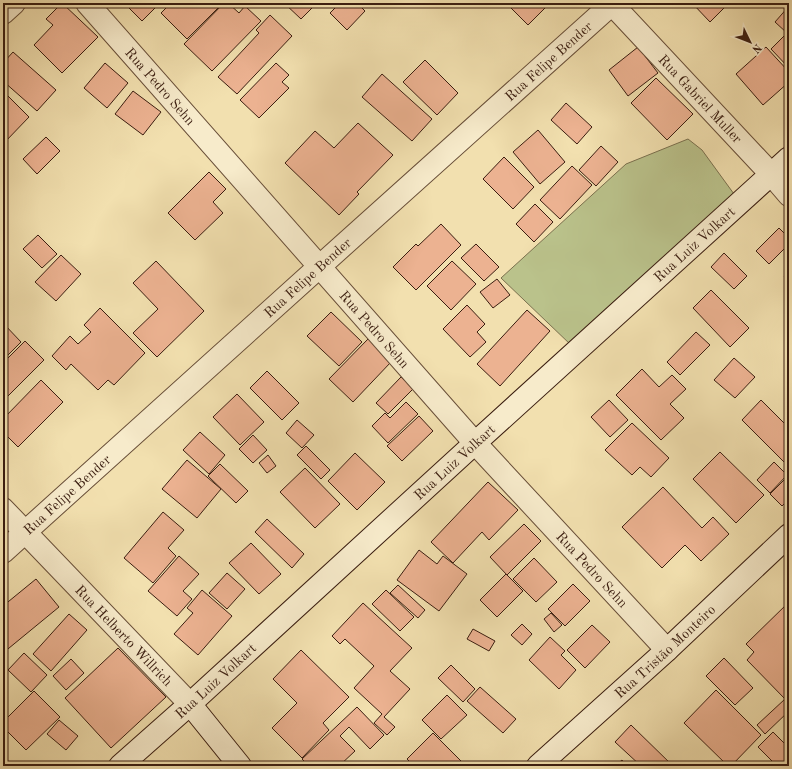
<svg xmlns="http://www.w3.org/2000/svg" width="792" height="769" viewBox="0 0 792 769" font-family="'Old Standard TT',serif">
	<rect width="100%" height="100%" fill="#f2e0af"/>
	<filter id="stains"><feTurbulence type="fractalNoise" baseFrequency=".005" numOctaves="4"/><feColorMatrix values="0 0 0 0 .2 0 0 0 0 .09 0 0 0 0 .02 0 0 0 .5 -.17"/></filter>
	<radialGradient id="worn" r=".72"><stop offset=".6" stop-color="#630" stop-opacity="0"/><stop offset="1" stop-color="#630" stop-opacity=".3"/></radialGradient>
	<path fill="#bac28b" stroke="#7a704e" d="M688,139L702,150L734,194L571,345L501,278L626,164Z"/>
	<g fill="#ecb291" stroke="#3a1d10">
		<path d="M62,3L98,37L62,73L34,45L53,25L46,19Z"/>
		<path d="M124,3H160L142,21Z"/>
		<path d="M171,3H221L222,4L187,39L161,13Z"/>
		<path d="M224,3H228L239,13L245,6L261,21L212,71L184,44Z"/>
		<path d="M284,3H317L301,19Z"/>
		<path d="M340,3H357L365,11L347,30L330,13Z"/>
		<path d="M506,3H550L528,25Z"/>
		<path d="M692,3H729L710,22Z"/>
		<path d="M789,6V31L787,33L775,22Z"/>
		<path d="M270,15L292,36L237,94L218,77L259,33L256,30Z"/>
		<path d="M789,31V68L771,49Z"/>
		<path d="M638,47L658,73L628,96L609,70Z"/>
		<path d="M766,47L789,72V82L763,105L736,74Z"/>
		<path d="M13,52L56,90L37,111L3,81V63Z"/>
		<path d="M425,60L458,93L437,115L403,82Z"/>
		<path d="M105,63L128,83L107,108L84,88Z"/>
		<path d="M276,63L289,75L282,82L289,88L259,118L240,100Z"/>
		<path d="M382,74L432,119L412,141L362,97Z"/>
		<path d="M656,78L693,114L667,140L631,103Z"/>
		<path d="M3,91L29,117L4,143L3,142Z"/>
		<path d="M133,91L161,112L143,135L115,114Z"/>
		<path d="M566,103L592,127L577,144L551,120Z"/>
		<path d="M358,123L393,155L357,192L359,194L339,215L285,163L315,131L334,148Z"/>
		<path d="M538,130L565,162L540,184L513,152Z"/>
		<path d="M46,137L60,151L37,174L23,159Z"/>
		<path d="M601,146L618,162L596,186L579,170Z"/>
		<path d="M504,157L534,187L513,209L483,179Z"/>
		<path d="M572,166L592,185L560,219L540,200Z"/>
		<path d="M209,172L226,189L213,202L223,213L195,240L168,213Z"/>
		<path d="M535,204L553,222L534,242L516,224Z"/>
		<path d="M441,224L461,245L416,290L393,267L416,244L418,246Z"/>
		<path d="M779,228L789,238V244L769,264L756,251Z"/>
		<path d="M38,235L57,254L42,268L23,249Z"/>
		<path d="M476,244L499,267L484,281L461,258Z"/>
		<path d="M724,253L747,276L734,289L711,267Z"/>
		<path d="M61,255L81,274L56,301L35,282Z"/>
		<path d="M156,261L204,311L157,357L133,333L158,309L133,283Z"/>
		<path d="M452,261L476,284L451,310L427,286Z"/>
		<path d="M789,271V282L784,277Z"/>
		<path d="M497,279L510,295L493,308L480,292Z"/>
		<path d="M711,290L749,328L730,347L693,308Z"/>
		<path d="M467,305L485,324L477,332L486,342L470,357L443,329Z"/>
		<path d="M100,308L145,353L114,385L108,380L98,390L71,364L66,370L52,356L70,336L78,344L91,332L84,325Z"/>
		<path d="M527,310L550,331L500,386L477,364Z"/>
		<path d="M331,312L362,342L339,366L307,336Z"/>
		<path d="M3,323L21,342L3,360Z"/>
		<path d="M696,332L710,345L680,375L667,362Z"/>
		<path d="M368,339L391,362L353,402L329,379Z"/>
		<path d="M25,341L44,360L3,401V363Z"/>
		<path d="M734,358L755,377L735,398L714,380Z"/>
		<path d="M642,369L659,387L672,375L686,389L670,404L684,418L661,440L616,395Z"/>
		<path d="M267,371L299,403L282,420L250,388Z"/>
		<path d="M401,377L413,389L388,414L376,403Z"/>
		<path d="M41,380L63,402L18,447L3,432V419Z"/>
		<path d="M237,394L264,422L240,445L213,417Z"/>
		<path d="M609,400L628,420L610,437L591,417Z"/>
		<path d="M761,400L789,428V467L742,420Z"/>
		<path d="M406,402L418,414L388,443L372,426L385,413L390,418Z"/>
		<path d="M419,416L433,431L402,461L387,446Z"/>
		<path d="M297,420L314,435L302,448L286,433Z"/>
		<path d="M632,423L669,458L651,477L640,467L632,475L605,450Z"/>
		<path d="M200,432L225,455L209,474L183,450Z"/>
		<path d="M253,435L267,450L253,463L239,449Z"/>
		<path d="M306,446L330,470L321,479L297,455Z"/>
		<path d="M720,452L764,495L736,523L693,479Z"/>
		<path d="M355,453L385,482L357,510L328,481Z"/>
		<path d="M268,455L276,466L267,473L259,463Z"/>
		<path d="M187,460L221,489L197,518L162,489Z"/>
		<path d="M774,462L787,475L770,493L757,480Z"/>
		<path d="M220,464L248,491L236,503L208,476Z"/>
		<path d="M305,468L340,504L315,528L280,492Z"/>
		<path d="M787,477L789,479V499L782,506L770,494Z"/>
		<path d="M488,482L518,510L489,540L482,532L453,563L431,542Z"/>
		<path d="M663,487L702,528L713,517L729,534L701,561L685,545L662,568L622,527Z"/>
		<path d="M163,512L184,530L168,548L176,556L153,583L124,558Z"/>
		<path d="M267,519L304,554L292,568L255,532Z"/>
		<path d="M524,524L541,541L507,575L490,557Z"/>
		<path d="M251,543L281,574L259,594L229,563Z"/>
		<path d="M419,550L437,564L443,556L467,574L439,611L397,580Z"/>
		<path d="M179,556L199,574L183,591L192,599L177,616L148,591Z"/>
		<path d="M534,558L557,582L536,602L513,579Z"/>
		<path d="M227,573L245,589L227,609L209,593Z"/>
		<path d="M506,574L523,591L497,617L480,600Z"/>
		<path d="M36,579L59,607L3,653V606Z"/>
		<path d="M573,584L590,601L565,626L548,609Z"/>
		<path d="M398,585L425,610L418,618L390,593Z"/>
		<path d="M202,590L232,616L198,655L174,634L193,613L187,608Z"/>
		<path d="M386,590L414,617L400,631L372,604Z"/>
		<path d="M789,602V711L765,734L757,725L785,699L747,660L754,652L746,644Z"/>
		<path d="M363,603L412,648L390,671L410,689L384,717L395,727L387,735L374,723L382,714L354,688L374,666L345,639L340,644L332,636Z"/>
		<path d="M551,613L562,625L554,632L544,619Z"/>
		<path d="M69,614L87,630L51,671L33,654Z"/>
		<path d="M522,624L532,634L522,645L511,635Z"/>
		<path d="M592,625L610,642L585,668L567,650Z"/>
		<path d="M473,629L495,641L489,651L467,639Z"/>
		<path d="M550,637L565,651L561,655L576,670L559,689L529,660Z"/>
		<path d="M118,648L166,697L111,748L65,698Z"/>
		<path d="M301,650L349,697L323,723L329,730L302,758L272,728L297,703L273,679Z"/>
		<path d="M24,653L47,675L31,692L8,670Z"/>
		<path d="M724,658L753,688L735,705L706,676Z"/>
		<path d="M71,659L84,673L66,690L53,676Z"/>
		<path d="M451,665L475,689L463,702L438,678Z"/>
		<path d="M480,687L516,719L503,733L467,701Z"/>
		<path d="M716,690L761,735L731,766H728L684,723Z"/>
		<path d="M34,691L60,717L26,750L3,727V722Z"/>
		<path d="M447,695L467,715L441,739L422,720Z"/>
		<path d="M357,707L384,735L370,749L349,727L340,736L355,751L339,766H309L302,759Z"/>
		<path d="M59,720L78,736L66,750L47,734Z"/>
		<path d="M631,725L672,765L671,766H641L615,742Z"/>
		<path d="M773,732L789,748V766H768L772,761L758,747Z"/>
		<path d="M433,733L464,764L462,766H414L407,759Z"/>
		<path d="M622,760L627,766H615Z"/>
	</g>
	<g fill="none" stroke-linecap="round" stroke-linejoin="round">
		<defs>
			<g id="street">
				<path id="s1" d="M87,3L475,443L667,650"/>
				<path id="s2" d="M611,3L771,174L789,195"/>
				<path d="M3,13L14,3"/>
				<path id="s3" d="M3,509L190,704"/>
				<path id="s4" d="M3,552L319,267L613,3"/>
			</g>
			<g id="secondary">
				<path d="M190,704L240,766"/>
				<path id="s5" d="M120,766L190,704L475,443L789,158"/>
				<path id="s6" d="M538,766L667,650L789,535"/>
			</g>
		</defs>
		<use href="#street" stroke="#684e38" stroke-width="24"/>
		<use href="#secondary" stroke="#3a1d10" stroke-width="24"/>
		<use href="#street" stroke="#f7ebcb" stroke-width="22"/>
		<use href="#secondary" stroke="#f7ebcb" stroke-width="22"/>
	</g>
	<g text-anchor="middle" stroke-width="3" stroke-linejoin="round" paint-order="stroke">
		<g font-size="14" fill="#3a1d10" stroke="#f7ebcb">
			<text dy="5" stroke="none"><textPath href="#s4" startOffset="734">Rua Felipe Bender</textPath></text>
			<text dy="5" stroke="none"><textPath href="#s1" startOffset="111">Rua Pedro Sehn</textPath></text>
			<text dy="5" stroke="none"><textPath href="#s2" startOffset="131">Rua Gabriel Muller</textPath></text>
			<text dy="5" stroke="none"><textPath href="#s5" startOffset="776">Rua Luiz Volkart</textPath></text>
			<text dy="5" stroke="none"><textPath href="#s4" startOffset="410">Rua Felipe Bender</textPath></text>
			<text dy="5" stroke="none"><textPath href="#s1" startOffset="435">Rua Pedro Sehn</textPath></text>
			<text dy="5" stroke="none"><textPath href="#s5" startOffset="452">Rua Luiz Volkart</textPath></text>
			<text dy="5" stroke="none"><textPath href="#s4" startOffset="86">Rua Felipe Bender</textPath></text>
			<text dy="5" stroke="none"><textPath href="#s1" startOffset="759">Rua Pedro Sehn</textPath></text>
			<text dy="5" stroke="none"><textPath href="#s3" startOffset="175">Rua Helberto Willrich</textPath></text>
			<text dy="5" stroke="none"><textPath href="#s6" startOffset="171">Rua Tristão Monteiro</textPath></text>
			<text dy="5" stroke="none"><textPath href="#s5" startOffset="128">Rua Luiz Volkart</textPath></text>
		</g>
	</g>
	<rect width="792" height="769" fill="none" stroke="#f2e0af" stroke-width="16"/>
	<rect x="4" y="4" width="784" height="761" fill="none" stroke="#3a1d10" stroke-width="2"/>
	<rect x="8" y="8" width="776" height="753" fill="none" stroke="#3a1d10"/>
	<g transform="translate(750 42) rotate(133)" stroke="#f7ebcb" stroke-width="3" paint-order="stroke">
	<path d="M0-3L7 15L0 10L-7 15Z" fill="#3a1d10"/>
	<text y="-6" font-size="11" font-weight="bold" text-anchor="middle" fill="#3a1d10">N</text>
	</g>
	<rect width="100%" height="100%" filter="url(#stains)"/>
	<rect width="100%" height="100%" fill="url(#worn)"/>
</svg>
